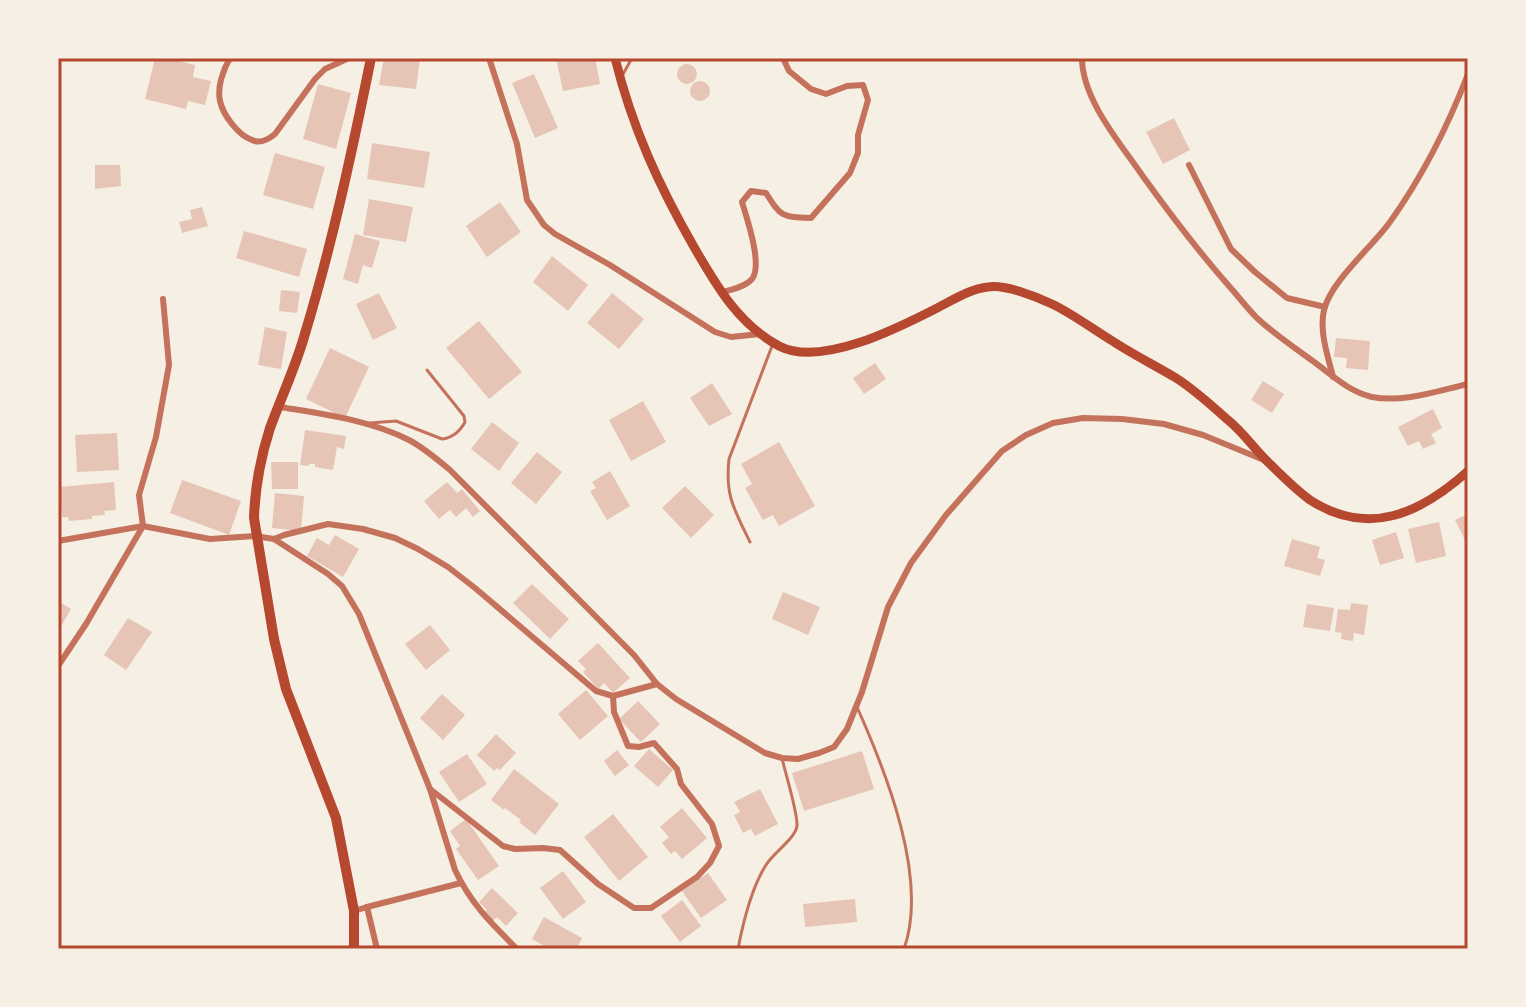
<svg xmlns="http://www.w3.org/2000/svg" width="1526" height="1007" viewBox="0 0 1526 1007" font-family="'Noto Serif',serif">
	<rect width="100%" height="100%" fill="#f6efe4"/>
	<g fill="#e6c5b7">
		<path d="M155,58H165L195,65L193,77L211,81L205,105L188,101L186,109L145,99Z"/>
		<path d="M384,58H420L416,89L379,85Z"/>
		<path d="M556,58H595L600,84L563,91Z"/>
		<circle cx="687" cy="74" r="10"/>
		<path d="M534,74L558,128L535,138L512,83Z"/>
		<circle cx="700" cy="91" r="10"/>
		<path d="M318,84L351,93L336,149L303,139Z"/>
		<path d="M1174,118L1190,150L1163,164L1146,132Z"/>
		<path d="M372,143L430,152L424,188L367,179Z"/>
		<path d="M275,153L325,167L313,209L263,195Z"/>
		<path d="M95,165H120L121,186L95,189Z"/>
		<path d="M369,199L413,207L406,242L363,235Z"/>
		<path d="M500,202L521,232L487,257L466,226Z"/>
		<path d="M202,207L208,226L182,233L179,222L192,219L190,210Z"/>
		<path d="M244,231L307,249L299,277L236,258Z"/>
		<path d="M355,234L380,241L372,268L363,265L358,284L343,279Z"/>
		<path d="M552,256L588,285L568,311L533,282Z"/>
		<path d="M281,290L300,292L297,313L279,311Z"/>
		<path d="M379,293L397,328L373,340L356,304Z"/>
		<path d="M612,293L644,319L619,349L587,323Z"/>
		<path d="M479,321L522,372L489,399L446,348Z"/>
		<path d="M265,327L287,332L281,369L258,365Z"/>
		<path d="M1336,338L1370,341L1368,370L1346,368L1347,358L1334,357Z"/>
		<path d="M330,348L369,367L345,418L306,399Z"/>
		<path d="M875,363L886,379L864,394L853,378Z"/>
		<path d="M1263,381L1284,394L1272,413L1251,400Z"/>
		<path d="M712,383L732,414L709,426L690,398Z"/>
		<path d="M643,401L666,442L631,461L609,420Z"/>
		<path d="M1433,409L1442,428L1431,434L1436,443L1423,449L1419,441L1408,446L1398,427Z"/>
		<path d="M492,422L519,443L499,471L471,449Z"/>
		<path d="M305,430L346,436L344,449L337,447L333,470L315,467V464H309V466L300,465Z"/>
		<path d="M117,433L119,470L77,472L75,435Z"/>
		<path d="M779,442L815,506L779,526L773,515L763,520L745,488L752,484L741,464Z"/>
		<path d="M537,452L562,472L536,504L511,483Z"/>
		<path d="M271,462H298V489H272Z"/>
		<path d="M610,471L630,506L607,520L590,491L596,488L592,482Z"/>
		<path d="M182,480L241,501L229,535L170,513Z"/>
		<path d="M114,482L116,510L104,511L105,515L92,516V519L69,521L68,517H62L60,487Z"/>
		<path d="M447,482L457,493L462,489L480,511L473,517L466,508L456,517L450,510L439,519L424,501Z"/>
		<path d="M685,486L714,515L691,538L662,508Z"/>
		<path d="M275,493L304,496L301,531L272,528Z"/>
		<path d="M1468,514V546L1455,520Z"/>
		<path d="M1439,522L1446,556L1416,563L1408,529Z"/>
		<path d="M1396,532L1404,558L1380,565L1372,540Z"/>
		<path d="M335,535L359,549L343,577L307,556L317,538L329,545Z"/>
		<path d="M1292,539L1320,547L1317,558L1325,560L1320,576L1284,566Z"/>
		<path d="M532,584L569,619L550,639L513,603Z"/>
		<path d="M783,592L820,607L808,635L772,619Z"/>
		<path d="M58,601L71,609L58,632Z"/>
		<path d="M1351,603L1368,605L1364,635L1354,633L1353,641L1341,639L1342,633L1335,632L1338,609L1350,610Z"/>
		<path d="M1307,604L1334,608L1330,631L1303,627Z"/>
		<path d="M128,618L152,632L126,670L104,655Z"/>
		<path d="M430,625L450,650L426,670L405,644Z"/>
		<path d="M598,643L630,678L613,693L604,683L598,689L583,672L586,669L578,661Z"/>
		<path d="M586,690L608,716L580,740L558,714Z"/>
		<path d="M442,694L465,715L443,740L420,718Z"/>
		<path d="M638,701L660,724L641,742L619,719Z"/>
		<path d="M496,734L516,753L500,770L497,768L494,771L477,755Z"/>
		<path d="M649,749L673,770L658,787L634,766Z"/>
		<path d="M617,750L629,765L615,776L604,761Z"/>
		<path d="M862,751L874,789L804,811L792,773Z"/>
		<path d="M467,754L487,784L459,802L439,772Z"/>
		<path d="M514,769L559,804L535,835L519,822L521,820L505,808L504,810L491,800Z"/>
		<path d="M760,789L778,824L755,836L751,829L743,833L734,815L740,812L734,802Z"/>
		<path d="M682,808L707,838L682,859L675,851L671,854L662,843L669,837L660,827Z"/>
		<path d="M613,814L648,857L619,881L584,837Z"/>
		<path d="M466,819L499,866L478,880L456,849L460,846L450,831Z"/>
		<path d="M563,871L586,902L563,919L540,888Z"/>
		<path d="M708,873L727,900L701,918L682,891Z"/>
		<path d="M492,888L518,913L506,926L497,917L492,921L484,913L487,910L479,902Z"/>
		<path d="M855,899L857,922L805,927L803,904Z"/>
		<path d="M682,900L701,926L680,942L661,916Z"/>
		<path d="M544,917L582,938L577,949H550L532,939Z"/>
	</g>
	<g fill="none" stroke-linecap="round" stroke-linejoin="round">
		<g stroke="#c5725c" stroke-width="3">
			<path d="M622,76L632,58"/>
			<path d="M370,423L396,421L442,439C452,438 460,431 465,422L464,416L427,370"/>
			<path d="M750,542C734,509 725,496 729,459L772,346"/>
			<path d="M857,707C886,772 929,879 904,949"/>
			<path d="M738,949C743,923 752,887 766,865C773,853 795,839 797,826C798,813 785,772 782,758"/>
		</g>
		<g stroke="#c5725c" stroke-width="6">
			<path d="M230,58C223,70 217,87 220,101C223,115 238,135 252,140C260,144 269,139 275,134L315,79L325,69L349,58"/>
			<path d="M489,58L517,144L527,200L544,225L555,234L610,265L715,332L731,337L760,334"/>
			<path d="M1082,58C1082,99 1120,143 1142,175C1170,214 1198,251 1229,286C1238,296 1247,308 1257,318C1273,333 1292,346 1310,359C1330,373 1347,391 1372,397C1404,403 1437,391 1468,384"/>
			<path d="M1189,165L1231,249L1255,272L1287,298L1325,307"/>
			<path d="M722,292C731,290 745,287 752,279C763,265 747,219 742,202L751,191L766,193C781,217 782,217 811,218L850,173L858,153V135L868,100L863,85L847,86L826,94L811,89L789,71L783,58"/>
			<path d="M1333,377C1328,356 1319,332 1324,310C1331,281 1372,247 1390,222C1422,177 1448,126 1468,74"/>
			<path d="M280,407C323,414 370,420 409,440C424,448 437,459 450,470L634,655L657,684L676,699L765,753L782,758L798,759L819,753L834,747L847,729L862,692L888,607L911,563L946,515L1002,451L1026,435L1053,423L1083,418L1122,419L1164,424L1203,435L1264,460"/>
			<path d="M274,539L328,574L342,586L359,614L430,789L455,870C471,904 491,923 517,949"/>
			<path d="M58,541L143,526L210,539L255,536L274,539L284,535L328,524L363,529L395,538L418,549L448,567L475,588L596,691L613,696L657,684"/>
			<path d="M58,666L86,624L143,526L139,495L156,437L169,365L163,299"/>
			<path d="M430,789L503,846L515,849L543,848L560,850L598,884L634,908H651L697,877L710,863L719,846L712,824L681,784L677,769L654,743L639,747L628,746L614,712L613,696"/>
			<path d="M367,907L461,883"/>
			<path d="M354,911L367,907L377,949"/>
		</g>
		<path stroke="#b5482f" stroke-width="9" d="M615,58C632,127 659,186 694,247C716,285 738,324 779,346C821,368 900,327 939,307C955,299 970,289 988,287C1005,284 1037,297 1052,304C1073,314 1094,330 1114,342C1134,355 1156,366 1176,378C1195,390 1212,406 1228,420C1244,433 1255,450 1270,464C1282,476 1296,490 1310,500C1369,538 1421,513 1468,471"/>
		<path stroke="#b5482f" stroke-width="10" d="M354,949V911L336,818L286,689L274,639L254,518C255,488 261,456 270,428C281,398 295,368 304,337C332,245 352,152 371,58"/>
	</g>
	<rect width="1526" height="1007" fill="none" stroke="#f6efe4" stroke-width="120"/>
	<rect x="60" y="60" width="1406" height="887" fill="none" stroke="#b5482f" stroke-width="3"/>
</svg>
